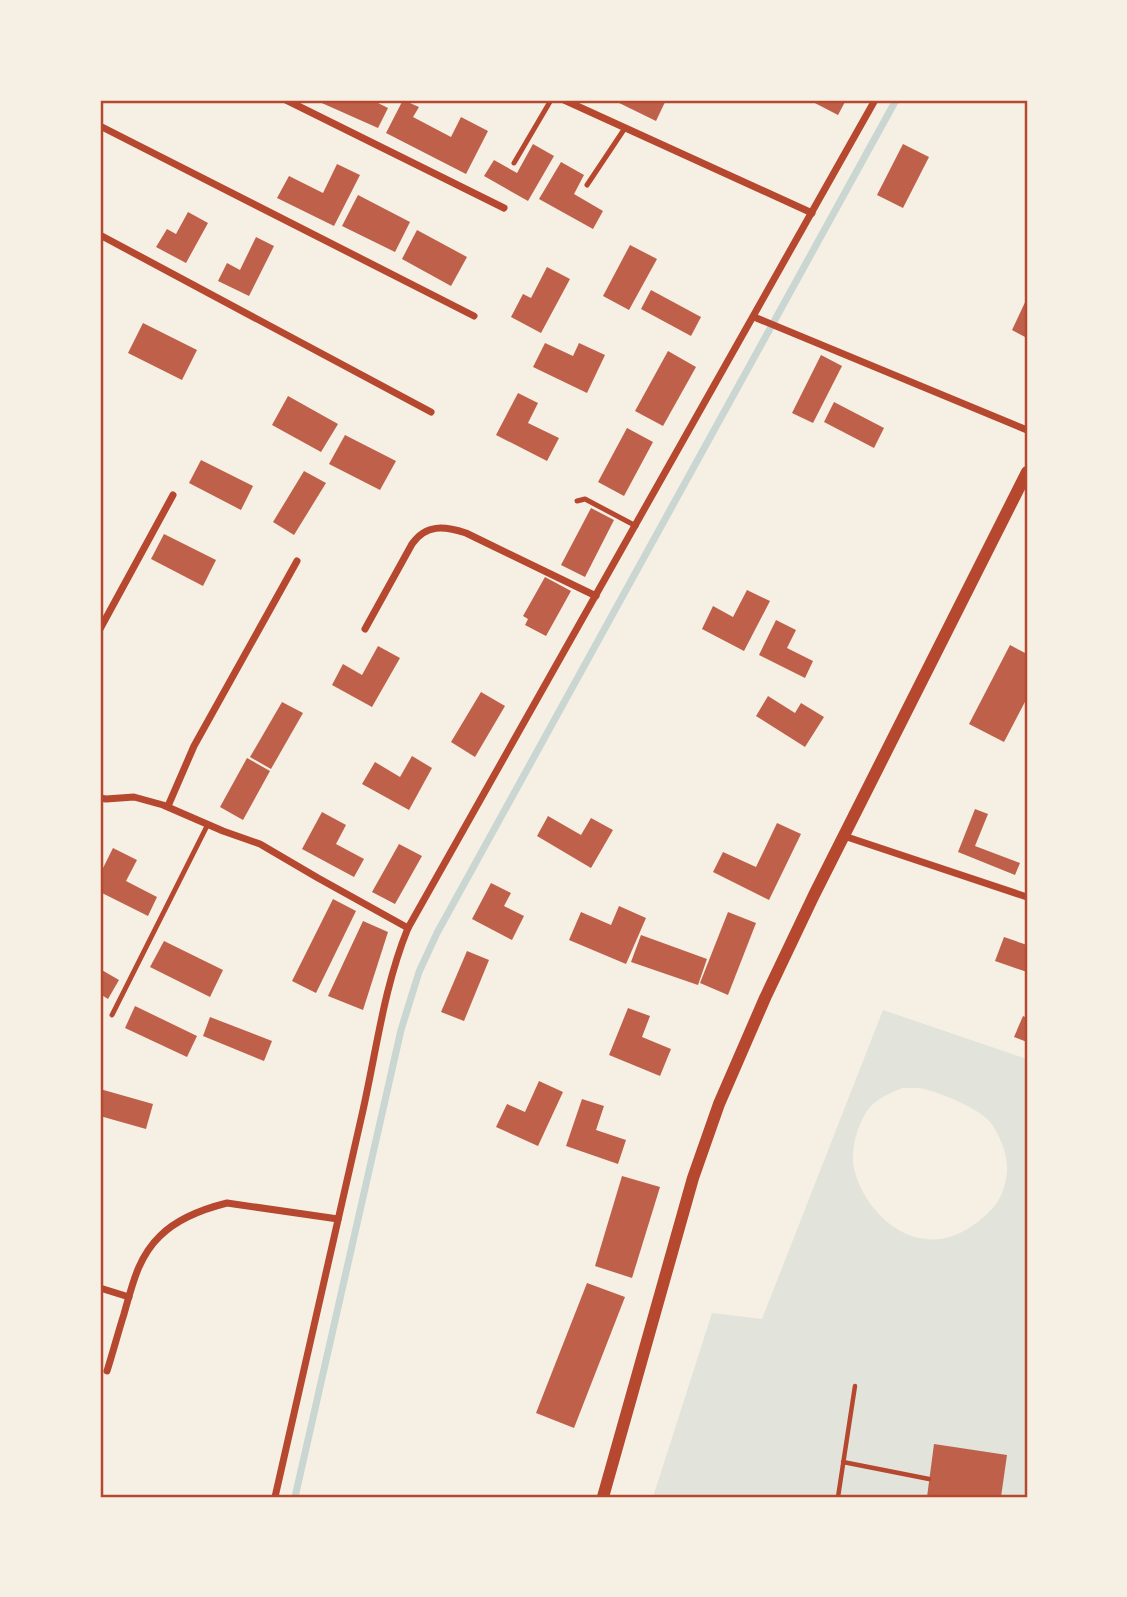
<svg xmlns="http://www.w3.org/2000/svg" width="1127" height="1597" viewBox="0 0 1127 1597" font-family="Inter,sans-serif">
	<rect width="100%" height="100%" fill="#f6efe4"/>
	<path fill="#e2e4dc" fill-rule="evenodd" d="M883,1010L1027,1059V1497H653L712,1313L762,1319ZM902,1088C907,1088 913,1088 918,1088C936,1090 978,1108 990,1122C1000,1135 1008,1155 1007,1171C1006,1185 1001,1200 991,1210C974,1227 952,1242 926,1239C891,1236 861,1201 854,1168C850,1149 858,1122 870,1107C878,1098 891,1093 902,1088Z"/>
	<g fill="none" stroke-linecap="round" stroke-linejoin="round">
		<path stroke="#c9d6d2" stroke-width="7" d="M295,1497L401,1030L419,972L437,933L896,100"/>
	</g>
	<g fill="#bf614a">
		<path d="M315,100H372L388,108L378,128Z"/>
		<path d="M403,100L419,107L413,117L451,137L461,117L488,131L466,174L386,133Z"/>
		<path d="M613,100H666L656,121Z"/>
		<path d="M809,100H846L838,115Z"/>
		<path d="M533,144L554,156L528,201L484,176L494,160L517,173Z"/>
		<path d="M903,144L929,157L903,208L877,195Z"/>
		<path d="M561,162L584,175L574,194L603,211L593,229L539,199Z"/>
		<path d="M337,164L360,175L334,226L277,198L289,176L323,193Z"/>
		<path d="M358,195L410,222L395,252L342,226Z"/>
		<path d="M188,212L208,223L186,263L156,247L167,229L176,234Z"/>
		<path d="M417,230L467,257L451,286L402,259Z"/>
		<path d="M256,237L274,246L249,296L218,281L227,263L240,270Z"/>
		<path d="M630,245L657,259L629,310L603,296Z"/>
		<path d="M547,267L570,279L541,333L511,317L523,294L531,298Z"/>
		<path d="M651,290L701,317L691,336L641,309Z"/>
		<path d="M1027,298V338L1012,330Z"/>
		<path d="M143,323L197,350L182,380L128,353Z"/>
		<path d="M545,343L573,356L579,343L605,355L587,393L533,367Z"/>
		<path d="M668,351L696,367L663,426L635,411Z"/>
		<path d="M821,355L842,366L813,423L792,413Z"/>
		<path d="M518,393L538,403L528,423L559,438L547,461L496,435Z"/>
		<path d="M288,396L338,424L321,452L272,425Z"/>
		<path d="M834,402L884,428L874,448L824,422Z"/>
		<path d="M627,428L653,442L624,496L598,482Z"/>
		<path d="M345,435L396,461L380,490L329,464Z"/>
		<path d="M201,460L253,486L241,510L189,483Z"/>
		<path d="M304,471L326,483L294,535L273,522Z"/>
		<path d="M591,508L614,520L585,577L561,565Z"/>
		<path d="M164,534L216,560L203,586L151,559Z"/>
		<path d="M545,577L571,591L546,636L525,625L528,619L523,616Z"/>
		<path d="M747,590L770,601L744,651L702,629L713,606L733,617Z"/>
		<path d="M776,620L796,630L787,648L813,661L805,678L759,655Z"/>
		<path d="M1010,645L1027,654V698L1004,742L969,724Z"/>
		<path d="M378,646L400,658L372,707L332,685L343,664L362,675Z"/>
		<path d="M481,692L505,706L475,757L451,742Z"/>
		<path d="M768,696L795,713L801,703L824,717L805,747L756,716Z"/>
		<path d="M282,702L303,713L271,769L250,757Z"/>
		<path d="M412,756L432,768L409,810L362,784L375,762L400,777Z"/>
		<path d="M247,758L270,771L243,820L220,807Z"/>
		<path d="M975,809L988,814L975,846L1020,863L1015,875L958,852Z"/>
		<path d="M322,812L346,825L336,844L364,859L354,877L302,849Z"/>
		<path d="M548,816L581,835L591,818L613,830L591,868L537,836Z"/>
		<path d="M777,823L801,834L769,900L713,872L723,852L756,867Z"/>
		<path d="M399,844L422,856L395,904L372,892Z"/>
		<path d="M113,848L137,860L126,881L157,897L148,916L100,892V874Z"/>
		<path d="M491,883L511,893L504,906L524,916L512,940L472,919Z"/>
		<path d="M333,899L356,911L316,993L292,981Z"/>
		<path d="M619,906L646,918L626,964L569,940L581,912L611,925Z"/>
		<path d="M728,912L756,923L728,995L700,983Z"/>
		<path d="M363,921L388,932L363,1010L328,996Z"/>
		<path d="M641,935L707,959L698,985L631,962Z"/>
		<path d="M1004,937L1027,945V972L995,961Z"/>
		<path d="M164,941L223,970L210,997L150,967Z"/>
		<path d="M467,951L489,960L464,1021L441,1012Z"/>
		<path d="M100,969L119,980L108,999L100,994Z"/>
		<path d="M135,1006L197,1036L187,1057L125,1028Z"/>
		<path d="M628,1008L650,1016L642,1037L671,1049L660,1076L609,1055Z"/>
		<path d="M1023,1016L1027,1018V1042L1014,1037Z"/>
		<path d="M210,1017L272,1041L264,1061L203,1036Z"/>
		<path d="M539,1081L563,1092L538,1146L496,1127L507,1104L525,1112Z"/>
		<path d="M100,1089L153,1104L146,1129L100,1116Z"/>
		<path d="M582,1099L604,1106L596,1130L626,1140L618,1164L566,1146Z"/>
		<path d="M622,1176L660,1187L632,1278L595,1266Z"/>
		<path d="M587,1283L625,1297L574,1428L536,1413Z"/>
		<path d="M934,1444L1007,1455L1001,1497H927Z"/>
	</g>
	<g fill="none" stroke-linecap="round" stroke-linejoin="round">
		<g stroke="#b5482f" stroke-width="4.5">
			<path d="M843,1462L929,1479"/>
			<path d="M838,1497L855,1386"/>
		</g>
		<g stroke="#b5482f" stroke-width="5">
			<path d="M514,163L551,100"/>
			<path d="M587,185L625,128"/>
			<path d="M577,501L585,499L636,526"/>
			<path d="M112,1015L208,824"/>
		</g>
		<g stroke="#b5482f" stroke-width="7">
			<path d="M286,100L504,208"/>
			<path d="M564,100L812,213"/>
			<path d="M100,126L474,316"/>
			<path d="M100,235L431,412"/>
			<path d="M754,317L1027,430"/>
			<path d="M100,629L173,495"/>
			<path d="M365,629L412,544C426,524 444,526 466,533L596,596"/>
			<path d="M100,798L106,799L134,797L163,805L223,831L260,844L318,878L408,928"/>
			<path d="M168,806L194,746L297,561"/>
			<path d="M844,836L1027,897"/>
			<path d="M100,1288L129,1297"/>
			<path d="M107,1371C113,1352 118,1333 124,1314C132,1286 138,1257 160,1236C178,1218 203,1209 227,1203L338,1219"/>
			<path d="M275,1497C304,1371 332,1245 361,1119C376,1055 383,989 408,928L875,100"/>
		</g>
		<path stroke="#b5482f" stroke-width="12" d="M603,1497L693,1178L719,1104L765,998L814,895L1027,472"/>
	</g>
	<rect width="1127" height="1597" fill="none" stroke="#f6efe4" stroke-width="203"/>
	<rect x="102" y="102" width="924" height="1394" fill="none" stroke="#b5482f" stroke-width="2.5"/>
</svg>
